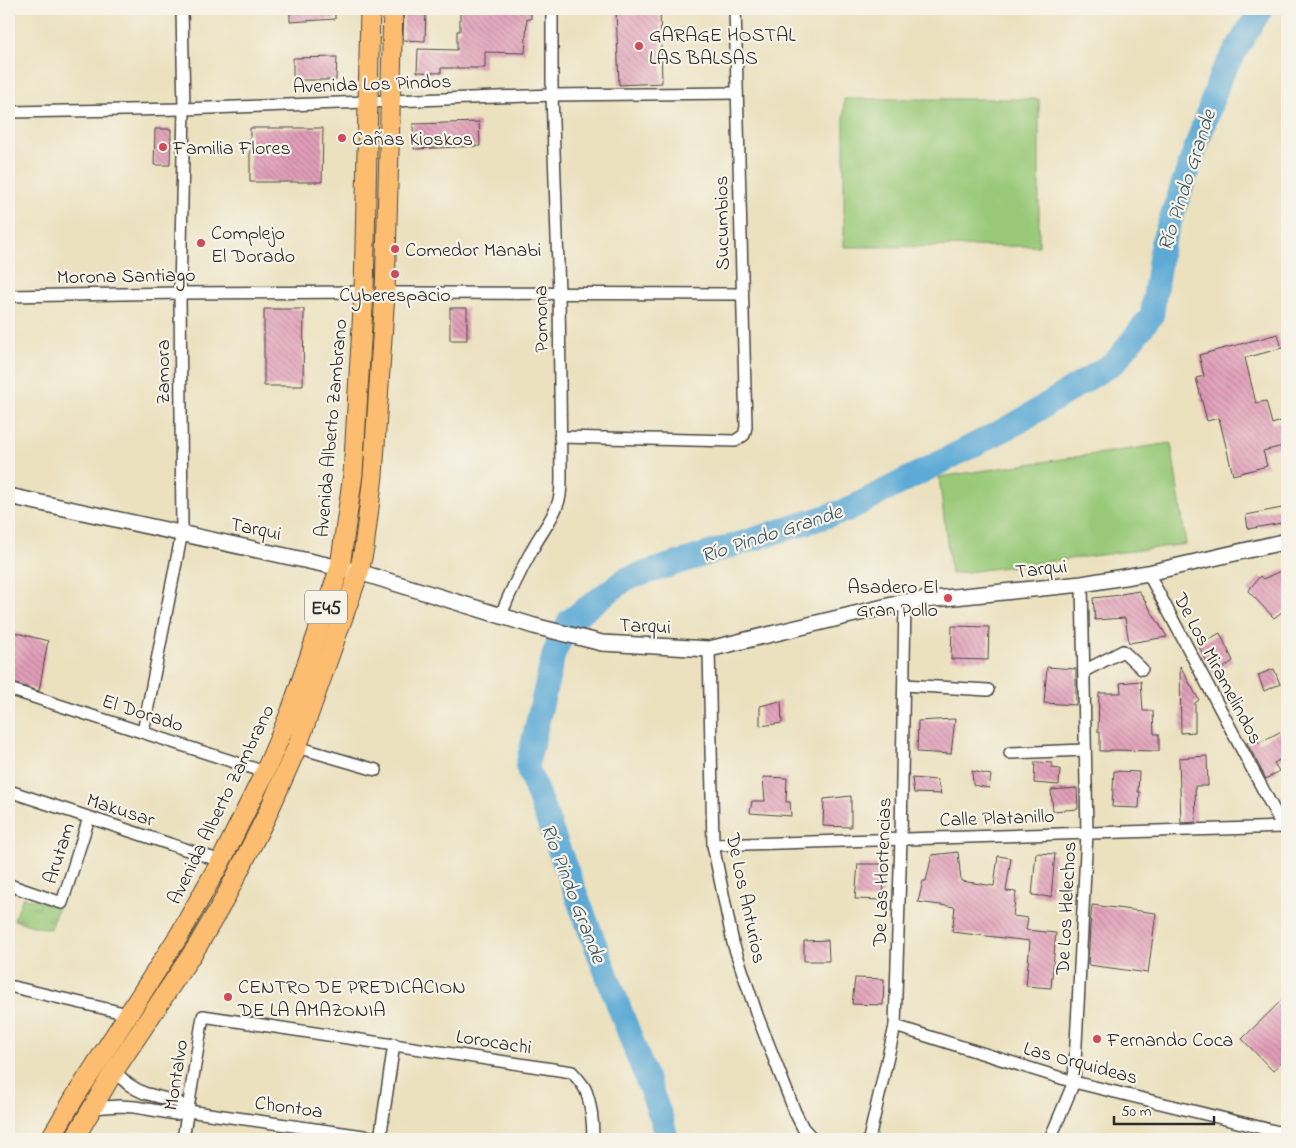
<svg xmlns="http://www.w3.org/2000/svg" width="1296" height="1148" viewBox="0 0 1296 1148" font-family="'Indie Flower',sans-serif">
	<defs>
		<pattern id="park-tufts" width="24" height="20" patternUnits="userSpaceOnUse" patternTransform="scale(1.25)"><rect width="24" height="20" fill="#99c978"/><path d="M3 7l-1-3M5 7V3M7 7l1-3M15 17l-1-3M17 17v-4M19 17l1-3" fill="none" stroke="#7da363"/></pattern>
		<pattern id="building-back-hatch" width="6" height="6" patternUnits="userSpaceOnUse" patternTransform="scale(1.25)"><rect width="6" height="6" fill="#e19db8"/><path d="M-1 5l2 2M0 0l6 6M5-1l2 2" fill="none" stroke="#b78096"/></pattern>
	</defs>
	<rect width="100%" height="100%" fill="#f7f3e8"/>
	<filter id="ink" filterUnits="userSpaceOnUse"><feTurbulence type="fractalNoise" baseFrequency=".02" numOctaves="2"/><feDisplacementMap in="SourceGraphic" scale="10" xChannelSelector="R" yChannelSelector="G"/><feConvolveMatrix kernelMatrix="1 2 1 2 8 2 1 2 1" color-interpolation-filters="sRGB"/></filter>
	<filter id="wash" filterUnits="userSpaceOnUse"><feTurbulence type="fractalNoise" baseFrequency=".0096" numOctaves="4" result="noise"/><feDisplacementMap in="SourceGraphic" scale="20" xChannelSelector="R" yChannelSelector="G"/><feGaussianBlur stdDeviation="1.12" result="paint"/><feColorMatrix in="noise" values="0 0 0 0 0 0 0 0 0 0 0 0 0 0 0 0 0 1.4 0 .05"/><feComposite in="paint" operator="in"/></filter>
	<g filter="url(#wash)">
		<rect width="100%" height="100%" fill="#ebe1bf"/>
		<g fill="#99c978" stroke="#627a52">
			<path d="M844,99H1039V246L844,247Z"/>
			<path d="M1171,443L1186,544L951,574L939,477Z"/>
		</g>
		<path fill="url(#park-tufts)" stroke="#627a52" d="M23,897L58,907L50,929L33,926L14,920Z"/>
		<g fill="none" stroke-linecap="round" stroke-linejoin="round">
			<path stroke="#5daad6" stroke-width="24" d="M667,1139L661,1117L527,766L554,653L569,621L626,579L847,510L1017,423L1115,362L1152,315L1162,244L1221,75L1261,9"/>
		</g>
		<g id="blocks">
			<g fill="url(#building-back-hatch)">
				<path d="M290,9H335V19L290,22Z"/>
				<path d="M404,9H426L425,41L403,40Z"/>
				<path d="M460,9H531V19H527L525,53L485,52V68H441V73L417,72L418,49L457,50V31H460Z"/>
				<path d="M616,9H660L662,83L619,85Z"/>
				<path d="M337,57L336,80H293V58Z"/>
				<path d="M479,122L480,146L414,149L413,124Z"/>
				<path d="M250,128H323L322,182H250Z"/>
				<path d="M155,129H171L170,165H154Z"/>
				<rect x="450" y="308" width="17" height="32"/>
				<path d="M264,309H304L303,386H264Z"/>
				<path d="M1278,334L1282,348L1245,358L1256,403L1266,401L1272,424L1281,421L1287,445L1263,451L1267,466L1233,475L1219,418L1207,421L1196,378L1204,376L1199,355Z"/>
				<path d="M1287,507V522L1248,529L1246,515Z"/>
				<path d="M1287,568V608L1274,618L1248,591L1260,576L1263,579Z"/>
				<path d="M1139,591L1167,637L1129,643L1125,618L1095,620L1093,598L1121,595V594Z"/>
				<path d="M952,626L989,627L988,660L951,659Z"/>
				<path d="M9,631L48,641L39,691L9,682Z"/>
				<path d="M1220,633L1233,661L1214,675L1198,645Z"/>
				<path d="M1180,666L1199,700L1195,703V732L1181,733Z"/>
				<path d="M1047,667L1076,669V705L1044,703Z"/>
				<path d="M1274,669L1280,684L1264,691L1258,675Z"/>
				<path d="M1141,681L1143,711H1153L1154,734H1159V751L1110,750V751H1100V732H1098L1099,693H1121L1120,683Z"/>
				<path d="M781,701L782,723L760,726V706Z"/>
				<path d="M955,719L951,754L917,752L918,721Z"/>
				<path d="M1287,728V756L1274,763L1279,771L1266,779L1247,743L1256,738L1259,743Z"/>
				<path d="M1207,756L1208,786H1195L1196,822L1181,823L1179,758Z"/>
				<path d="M1035,762L1052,763V768L1060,769L1059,785L1034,783Z"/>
				<path d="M972,771L991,775L989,788L973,785Z"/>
				<path d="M1114,771L1139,772L1138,792H1140L1139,808L1112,807Z"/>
				<path d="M763,777L787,778L786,802H790L791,816L750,813L752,801H765Z"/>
				<path d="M912,778L937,780L941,794L914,793Z"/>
				<path d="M1077,788L1078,809L1053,811L1051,790Z"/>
				<path d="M851,796V827L823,826L824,799Z"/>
				<path d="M958,852L961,881L994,886L998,856L1011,858L1006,891L1016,892L1013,916L1028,918L1026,930L1056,933L1051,988L1026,986L1030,941L952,932L955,907L918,902L923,881H926L932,855Z"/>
				<path d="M1036,853L1055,854L1051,897L1032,895Z"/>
				<path d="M858,864H885L883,900L855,899Z"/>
				<path d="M1092,905L1156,913L1148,973L1088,965L1090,926Z"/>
				<path d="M828,940L829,961H804V941Z"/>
				<path d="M855,978L884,979L883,1005L852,1004Z"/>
				<path d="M1287,995V1056L1273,1071L1242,1039Z"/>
			</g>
		</g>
	</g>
	<g filter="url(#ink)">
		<use href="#blocks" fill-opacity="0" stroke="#484641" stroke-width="1"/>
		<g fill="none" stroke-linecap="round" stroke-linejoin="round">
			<defs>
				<g id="minor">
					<path d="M9,112L184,109L552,95L737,93"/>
					<path d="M385,293L741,294"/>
					<path d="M9,296L180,293L364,292"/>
					<path d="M560,437L735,441L744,435L746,427L735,9"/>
					<path d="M1148,573L1283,827L1287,831"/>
					<path d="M501,615C510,592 521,570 533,548C542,531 554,518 559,500C561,493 561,484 561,476L559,293L552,95V9"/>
					<path d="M709,649L713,845L733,943L757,1015L795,1112L803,1128L813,1139"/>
					<path d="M1084,671L1123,651L1142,669"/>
					<path d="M904,685L988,690"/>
					<path d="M9,689L265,772"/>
					<path d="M143,732L182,532L180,293L184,109L182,9"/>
					<path d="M297,747L376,770"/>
					<path d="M1010,753L1085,750"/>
					<path d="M9,791L221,861"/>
					<path d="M713,845L1283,827"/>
					<path d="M9,885L62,903L89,818"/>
					<path d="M9,986L128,1014"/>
					<path d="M895,1026L1074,1082L1287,1134"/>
					<path d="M114,1071L128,1084L136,1089L144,1093L178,1102L188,1111"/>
					<path d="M92,1108L119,1106L135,1107L176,1114L188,1111L385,1139"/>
					<path d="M183,1139L203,1016L572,1072C577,1078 583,1084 586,1091C591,1104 593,1125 593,1139"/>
					<path d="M380,1139L394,1044"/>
					<path d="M869,1139L895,1026L901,839L905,602"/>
					<path d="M1050,1139L1074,1082L1087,833L1082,584"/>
				</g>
				<path id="tertiary" d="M9,496L359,572L534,626L602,643L709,649L905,602L1082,584L1148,573L1287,541"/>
				<g id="trunk">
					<path d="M50,1139L75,1097L180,934L221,861L265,772L291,711L340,567L353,474L364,292L370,9"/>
					<path d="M74,1139L114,1071L198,945L224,900L266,817L297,747L359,572L364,548L373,476L385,293L393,9"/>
				</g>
			</defs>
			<use href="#minor" stroke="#484641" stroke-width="14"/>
			<use href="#tertiary" stroke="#484641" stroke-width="18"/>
			<use href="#trunk" stroke="#484641" stroke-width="21"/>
			<use href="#minor" stroke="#fff" stroke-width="11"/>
			<use href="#tertiary" stroke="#fff" stroke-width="15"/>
			<use href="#trunk" stroke="#fcbd6f" stroke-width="19"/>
		</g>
	</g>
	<g fill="#d1495b" stroke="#f7f3e8" stroke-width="2">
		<circle cx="639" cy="46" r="5"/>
		<circle cx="342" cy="138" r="5"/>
		<circle cx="163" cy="147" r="5"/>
		<circle cx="201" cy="243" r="5"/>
		<circle cx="395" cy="249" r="5"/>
		<circle cx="395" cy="274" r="5"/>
		<circle cx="948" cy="598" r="5"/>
		<circle cx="228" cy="997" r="5"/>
		<circle cx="1097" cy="1039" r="5"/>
	</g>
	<g text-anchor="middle" stroke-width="4.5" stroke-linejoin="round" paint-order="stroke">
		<rect fill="#f7f3e8" stroke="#686764" stroke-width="1" x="305" y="590.5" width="42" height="33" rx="4"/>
		<g font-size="19" font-weight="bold" fill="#2b2b2b">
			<text x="326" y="614">E45</text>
		</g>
		<g font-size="20" fill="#2b2b2b" stroke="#f7f3e8" text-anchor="start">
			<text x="649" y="41">GARAGE HOSTAL<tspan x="649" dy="23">LAS BALSAS</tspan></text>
			<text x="352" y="145">Cañas Kioskos</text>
			<text x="173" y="154">Familia Flores</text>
			<text x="211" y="239">Complejo<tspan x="211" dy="23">El Dorado</tspan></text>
			<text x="405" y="256">Comedor Manabi</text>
			<text x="395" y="301" text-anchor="middle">Cyberespacio</text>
			<text x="938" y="593" text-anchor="end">Asadero El<tspan x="938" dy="23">Gran Pollo</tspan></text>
			<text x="238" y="993">CENTRO DE PREDICACION<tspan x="238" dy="23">DE LA AMAZONIA</tspan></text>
			<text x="1107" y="1046">Fernando Coca</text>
		</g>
		<g font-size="20" fill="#2b2b2b" stroke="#f7f3e8">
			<text transform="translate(372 83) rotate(-2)" y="7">Avenida Los Pindos</text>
			<text transform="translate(721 223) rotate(-91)" y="7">Sucumbios</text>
			<text transform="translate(126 275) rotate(-1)" y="7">Morona Santiago</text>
			<text transform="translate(540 319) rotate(-91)" y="7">Pomona</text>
			<text transform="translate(162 372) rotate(-90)" y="7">Zamora</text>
			<text transform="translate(330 428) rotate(-85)" y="7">Avenida Alberto Zambrano</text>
			<text transform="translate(256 528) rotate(12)" y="7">Tarqui</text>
			<text transform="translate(1041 568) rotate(-6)" y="7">Tarqui</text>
			<text transform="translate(645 625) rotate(3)" y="7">Tarqui</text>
			<text transform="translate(1219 668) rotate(62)" y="7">De Los Miramelindos</text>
			<text transform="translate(143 712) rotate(18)" y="7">El Dorado</text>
			<text transform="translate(220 804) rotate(-64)" y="7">Avenida Alberto Zambrano</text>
			<text transform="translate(121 809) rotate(18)" y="7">Makusar</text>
			<text transform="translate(997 817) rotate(-2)" y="7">Calle Platanillo</text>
			<text transform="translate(58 853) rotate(-72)" y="7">Arutam</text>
			<text transform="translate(881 872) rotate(-88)" y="7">De Las Hortencias</text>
			<text transform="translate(747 898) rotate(78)" y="7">De Los Anturios</text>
			<text transform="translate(1065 908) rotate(-87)" y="7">De Los Helechos</text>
			<text transform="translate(494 1041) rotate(9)" y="7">Lorocachi</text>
			<text transform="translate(1081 1062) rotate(15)" y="7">Las Orquideas</text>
			<text transform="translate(175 1075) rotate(-81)" y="7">Montalvo</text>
			<text transform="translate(289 1106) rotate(8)" y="7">Chontoa</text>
		</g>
		<g font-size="21" font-style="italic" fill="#3c5767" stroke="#f7f3e8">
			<text transform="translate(1186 180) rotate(-72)" y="7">Río Pindo Grande</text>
			<text transform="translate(771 533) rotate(-18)" y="7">Río Pindo Grande</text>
			<text transform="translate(574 893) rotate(69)" y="7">Río Pindo Grande</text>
		</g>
	</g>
	<rect width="1296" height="1148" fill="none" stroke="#f7f3e8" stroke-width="30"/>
	<path d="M1114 1116v8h100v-8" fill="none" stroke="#2b2b2b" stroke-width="2.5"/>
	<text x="1121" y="1116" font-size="15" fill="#2b2b2b" stroke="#f7f3e8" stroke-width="4" paint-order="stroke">50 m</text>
</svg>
